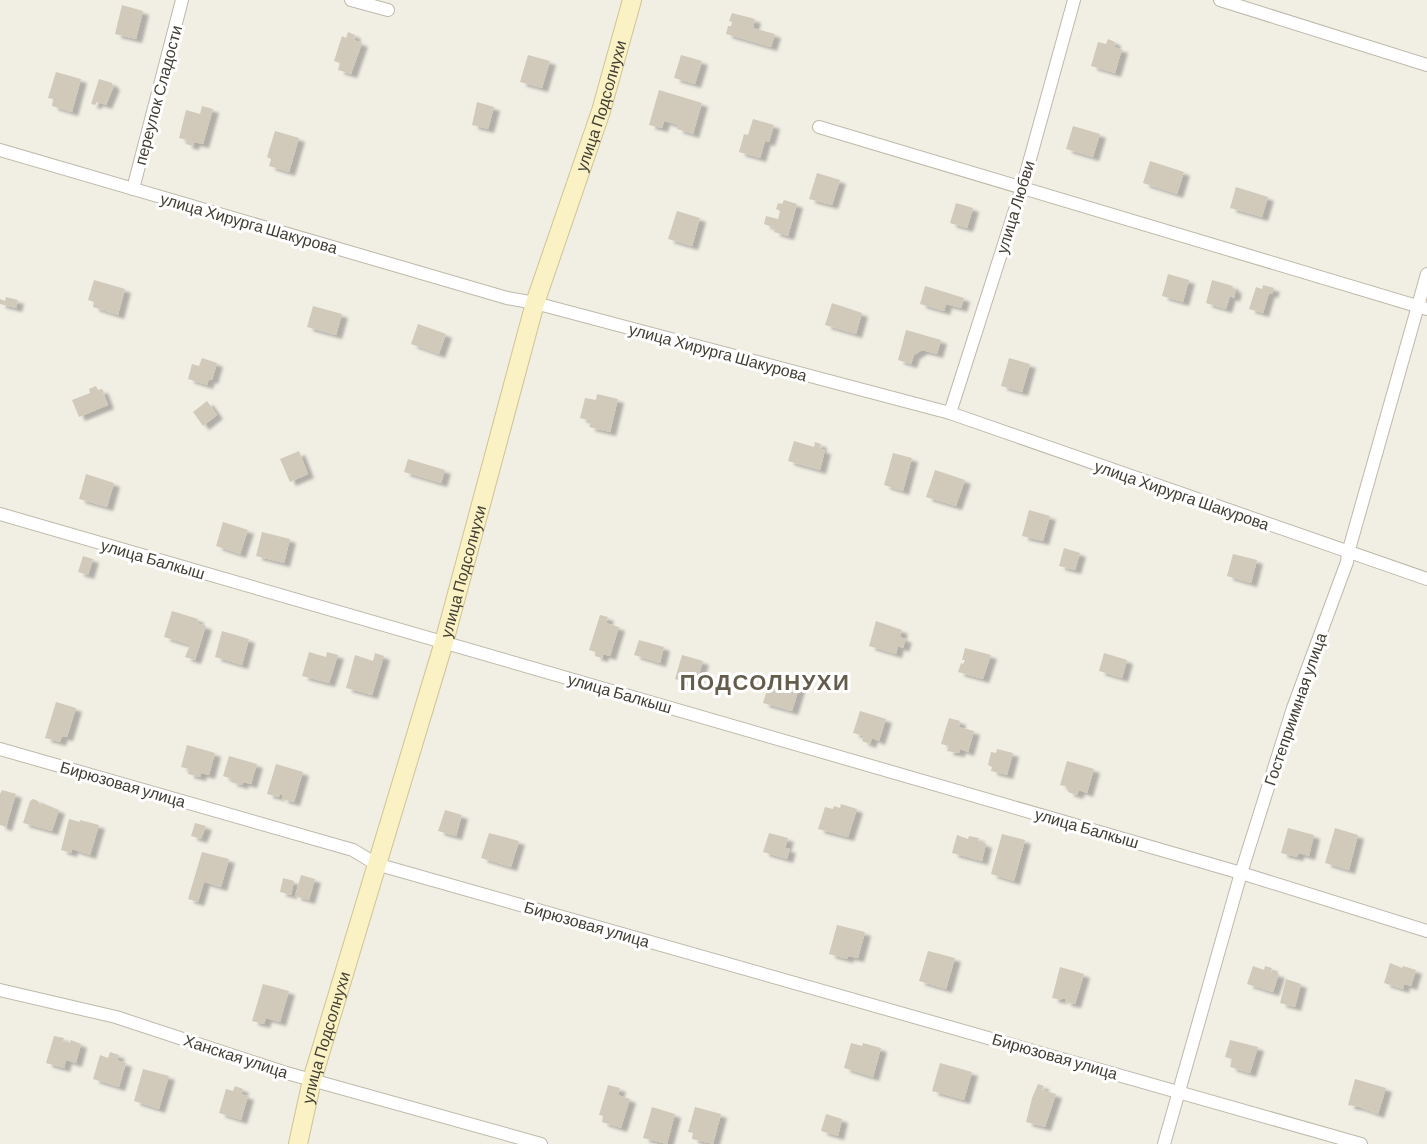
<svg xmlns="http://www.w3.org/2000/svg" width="1427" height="1144" viewBox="0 0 1427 1144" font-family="Barlow,sans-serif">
	<defs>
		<filter id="shadow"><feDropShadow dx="6" dy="4" stdDeviation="1.5" flood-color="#0004"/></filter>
	</defs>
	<rect width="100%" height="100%" fill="#f1eee4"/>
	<g fill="#d1caba" filter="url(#shadow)">
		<path d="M122,5L143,11L136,39L115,34Z"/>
		<path d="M732,13L755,19L753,28L775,34L771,47L726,34L728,26H731L732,22L729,21Z"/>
		<path d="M348,32L355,35L354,40L362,43L351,74L338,70L340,63L334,61L342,36L346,38Z"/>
		<path d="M1108,39L1115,42L1114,47L1122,49L1115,73L1091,66L1098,42L1106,44Z"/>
		<path d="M528,55L550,61L542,88L520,82Z"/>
		<path d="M681,55L702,61L695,84L674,78Z"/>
		<path d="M56,72L81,79L72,112L52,106L53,99L48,98Z"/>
		<path d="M99,79L112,83V85L114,86L106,105L97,102L95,105L91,104Z"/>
		<path d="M659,90L702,103L693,134L677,129L678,125L664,121L662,128L649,125Z"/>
		<path d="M477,102L494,107L488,129L472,125Z"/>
		<path d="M202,106L213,109L203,144L194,142L193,146L186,144L187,140L179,138L186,110L200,114Z"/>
		<path d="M753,119L774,125L769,142L765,141L760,158L739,152L744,134L748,135Z"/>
		<path d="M1073,126L1100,134L1093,157L1066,149Z"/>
		<path d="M275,131L299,138L289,172L269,166L271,159L267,157Z"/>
		<path d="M1150,161L1184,172L1177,194L1143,183Z"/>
		<path d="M817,173L840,180L832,205L809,199Z"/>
		<path d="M1236,187L1268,197L1262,217L1230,208Z"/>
		<path d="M784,200L797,204L788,236L774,232L775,228L764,224L766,216L778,219L780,211L776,209L778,203L782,204Z"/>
		<path d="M956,203L973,208L967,228L950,223Z"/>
		<path d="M677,211L700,218L692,246L668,239Z"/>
		<path d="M1168,274L1189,280L1183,302L1162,296Z"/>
		<path d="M94,280L125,289L118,315L93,307L94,302L88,300Z"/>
		<path d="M1212,280L1233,286L1232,288L1236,289L1234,298L1230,296L1226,309L1206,303Z"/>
		<path d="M1263,285L1274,288L1272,294L1269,293L1263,313L1249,309L1256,287L1262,289Z"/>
		<path d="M925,286L964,298L961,308L946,304L944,311L920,304Z"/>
		<path d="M6,297L18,300L16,308L0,304V299L5,301Z"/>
		<path d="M832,303L862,313L856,334L825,325Z"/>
		<path d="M313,306L342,314L336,335L307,327Z"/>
		<path d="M418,324L446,334L439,354L411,344Z"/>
		<path d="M906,330L941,340L937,354L922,350L914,355L911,364L898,360Z"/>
		<path d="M202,358L217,363L212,380L209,379L207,385L188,379L192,364L199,366Z"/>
		<path d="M1009,358L1030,364L1022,392L1001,386Z"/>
		<path d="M96,386L98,390L102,389L108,405L79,417L72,400L90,393L89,389Z"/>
		<path d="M597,394L618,399L610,432L589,427L591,421L580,418L585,398L596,400Z"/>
		<path d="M207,401L217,415L203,426L193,412Z"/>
		<path d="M794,441L814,447L815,442L821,444L820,449L825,450L820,470L788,461Z"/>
		<path d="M299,451L308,474L290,482L280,459Z"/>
		<path d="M893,453L912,458L903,491L884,485Z"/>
		<path d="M408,459L445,470L441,483L404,472Z"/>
		<path d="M935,470L965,480L956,506L926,497Z"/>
		<path d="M86,474L114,483L107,507L79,499Z"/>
		<path d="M1029,510L1050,516L1043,541L1022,536Z"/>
		<path d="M223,522L248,530L240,554L216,546Z"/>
		<path d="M262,532L290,539L284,563L256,556Z"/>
		<path d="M1064,548L1080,553L1075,570L1059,566Z"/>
		<path d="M1233,554L1257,560L1251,583L1227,576Z"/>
		<path d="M83,556L93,559L88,575L78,572Z"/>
		<path d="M172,611L198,619L197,623L206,626L195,660L185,657L190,645L164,637Z"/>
		<path d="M600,615L608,617L606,623L619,627L610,656L603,654L602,658L595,656L596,652L589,650Z"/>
		<path d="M876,621L902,630L900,637L906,639L903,648L898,646L896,654L869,646Z"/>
		<path d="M222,631L249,639L242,665L215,657Z"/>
		<path d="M639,640L664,647L660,663L634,655Z"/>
		<path d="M965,648L991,655L983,679L958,672L961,663L963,664L965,660H962Z"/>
		<path d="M309,652L326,657L327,652L338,655L329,683L302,676Z"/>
		<path d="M375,653L384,656L372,695L346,688L355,655L373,661Z"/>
		<path d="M1104,653L1127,660L1122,678L1099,671Z"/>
		<path d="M682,655L703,661L696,685L675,679Z"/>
		<path d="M772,673L801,682L792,711L763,703Z"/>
		<path d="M56,702L76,708L67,737L62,736L60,742L45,738Z"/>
		<path d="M860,711L886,719L879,741L872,738L870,744L862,741L864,736L853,733Z"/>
		<path d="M949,718L960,721L959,727L974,731L968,752L960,749L959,753L947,751L949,746L941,744Z"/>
		<path d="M187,745L215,753L209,775L201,773L200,777L188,774L189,769L181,767Z"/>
		<path d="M997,749L1013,753L1007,775L991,771L992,767L988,765L991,752L996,753Z"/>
		<path d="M229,756L257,764L251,784L243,782L242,785L231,782L232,779L223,776Z"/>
		<path d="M1067,761L1094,769L1087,793L1079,790L1077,795L1068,792V787L1060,785Z"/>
		<path d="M276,764L303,772L294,802L282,799L283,795L280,794L279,797L267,794Z"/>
		<path d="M2,790L16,794L6,827L0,825V794Z"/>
		<path d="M33,799L38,801L40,805L42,803L59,810L52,831L23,823L30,801Z"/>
		<path d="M841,804L857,809L848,837L818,829L825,807L833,809L834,806L840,808Z"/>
		<path d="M445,810L462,815L456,836L438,831Z"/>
		<path d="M69,819L80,822V820L99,825L90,855L72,849L71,853L61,850Z"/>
		<path d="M195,823L206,826L201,839L191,836Z"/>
		<path d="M1288,828L1314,835L1309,856L1299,853L1297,857L1281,853Z"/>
		<path d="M1335,828L1358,835L1349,870L1325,863Z"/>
		<path d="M489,833L519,841L511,867L481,858Z"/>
		<path d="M769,833L788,838L785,848L790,849L787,859L763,852Z"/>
		<path d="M1002,834L1025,840L1014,881L991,874Z"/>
		<path d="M957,835L968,839L969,836L979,838L978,841L986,844L982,861L952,853Z"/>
		<path d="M202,852L229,859L221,887L204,882L198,902L188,899Z"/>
		<path d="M301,875L315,879L309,900L295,896Z"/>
		<path d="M283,878L294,881L291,895L280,892Z"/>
		<path d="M837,925L865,932L858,958L848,956L847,959L829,954Z"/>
		<path d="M928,951L955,958L946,989L919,981Z"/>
		<path d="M1390,963L1402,968L1403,966L1416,970L1411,986L1404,984L1403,989L1384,983Z"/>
		<path d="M1253,966L1264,970L1265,966L1272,968L1271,972L1279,974L1273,992L1247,984Z"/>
		<path d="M1060,967L1084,974L1075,1004L1065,1002L1066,999L1062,998L1061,1000L1052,998Z"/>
		<path d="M1286,979L1301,984L1295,1007L1280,1003Z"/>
		<path d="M263,984L289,991L280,1022L266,1018L264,1024L252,1021Z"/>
		<path d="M54,1036L64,1038L63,1041L70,1043L71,1040L81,1044L76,1063L66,1060L64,1068L46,1063Z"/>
		<path d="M1230,1040L1258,1047L1250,1073L1230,1067L1232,1059L1225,1057Z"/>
		<path d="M851,1043L862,1046L863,1043L881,1048L873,1077L844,1068Z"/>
		<path d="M110,1052L119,1055L117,1060L126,1063L119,1087L93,1079L100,1055L108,1058Z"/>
		<path d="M940,1063L972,1072L964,1100L932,1091Z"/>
		<path d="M143,1069L169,1076L159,1109L134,1101Z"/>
		<path d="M1355,1079L1386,1088L1378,1114L1359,1107L1348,1105Z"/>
		<path d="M1038,1084L1044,1086L1042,1090L1056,1094L1045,1127L1026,1122L1032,1098Z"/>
		<path d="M608,1085L620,1088L618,1095L630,1099L621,1128L602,1122L603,1116L599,1115Z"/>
		<path d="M235,1086L243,1089L241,1094L248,1096L241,1120L219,1113L226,1089L233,1091Z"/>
		<path d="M652,1107L675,1114L667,1144L643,1138Z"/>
		<path d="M695,1107L721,1114L713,1144L692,1139L693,1133L688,1132Z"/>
		<path d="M826,1114L842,1119L838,1136L821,1131Z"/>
	</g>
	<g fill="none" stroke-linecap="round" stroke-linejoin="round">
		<defs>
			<g id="street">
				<path d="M351,0L388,10"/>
				<path d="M1220,0L1427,65"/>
				<path d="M819,127L1427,309"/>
				<path d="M0,150L507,298L535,303L950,413L1427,579"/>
				<path d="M133,189L182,0"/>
				<path d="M950,413L1022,188L1074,0"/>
				<path d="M0,514L1241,873L1427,931"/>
				<path d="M0,749L353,850L376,864L1361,1144"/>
				<path d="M0,990L116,1017L283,1072L541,1144"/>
				<path d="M1164,1144L1241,873L1293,708L1347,562L1348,553L1427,274"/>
			</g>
			<g id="secondary">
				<path id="s1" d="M298,1144L312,1080L444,642L535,303L601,111L632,0"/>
			</g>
		</defs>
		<use href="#street" stroke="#beb9aa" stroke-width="14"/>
		<use href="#secondary" stroke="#cec496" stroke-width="20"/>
		<use href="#street" stroke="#fff" stroke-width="12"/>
		<use href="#secondary" stroke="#faf2c4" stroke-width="18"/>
	</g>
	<g text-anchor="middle" stroke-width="6" stroke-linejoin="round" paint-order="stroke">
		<g font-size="16" fill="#423e34" stroke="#fff">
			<text transform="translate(158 95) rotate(-75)" y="6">переулок Сладости</text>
			<text dy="6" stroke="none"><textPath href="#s1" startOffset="1082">улица Подсолнухи</textPath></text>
			<text transform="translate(1015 207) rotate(-73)" y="6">улица Любви</text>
			<text transform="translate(249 223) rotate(16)" y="6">улица Хирурга Шакурова</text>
			<text transform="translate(718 352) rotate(15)" y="6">улица Хирурга Шакурова</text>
			<text transform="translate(1182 495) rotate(19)" y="6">улица Хирурга Шакурова</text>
			<text transform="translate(153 559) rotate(16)" y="6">улица Балкыш</text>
			<text dy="6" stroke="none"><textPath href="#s1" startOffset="596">улица Подсолнухи</textPath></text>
			<text transform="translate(620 693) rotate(16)" y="6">улица Балкыш</text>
			<text transform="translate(1295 709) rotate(-71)" y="6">Гостеприимная улица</text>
			<text transform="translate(123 784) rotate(16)" y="6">Бирюзовая улица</text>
			<text transform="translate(1087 828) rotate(16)" y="6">улица Балкыш</text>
			<text transform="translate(587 924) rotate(16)" y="6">Бирюзовая улица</text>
			<text dy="6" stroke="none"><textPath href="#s1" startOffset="110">улица Подсолнухи</textPath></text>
			<text transform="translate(236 1056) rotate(18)" y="6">Ханская улица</text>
			<text transform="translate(1055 1056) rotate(16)" y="6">Бирюзовая улица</text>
		</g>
		<g font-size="22" font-weight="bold" letter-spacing="1.5" fill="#645d4c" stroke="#fff">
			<text x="765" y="690">ПОДСОЛНУХИ</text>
		</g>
	</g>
</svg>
